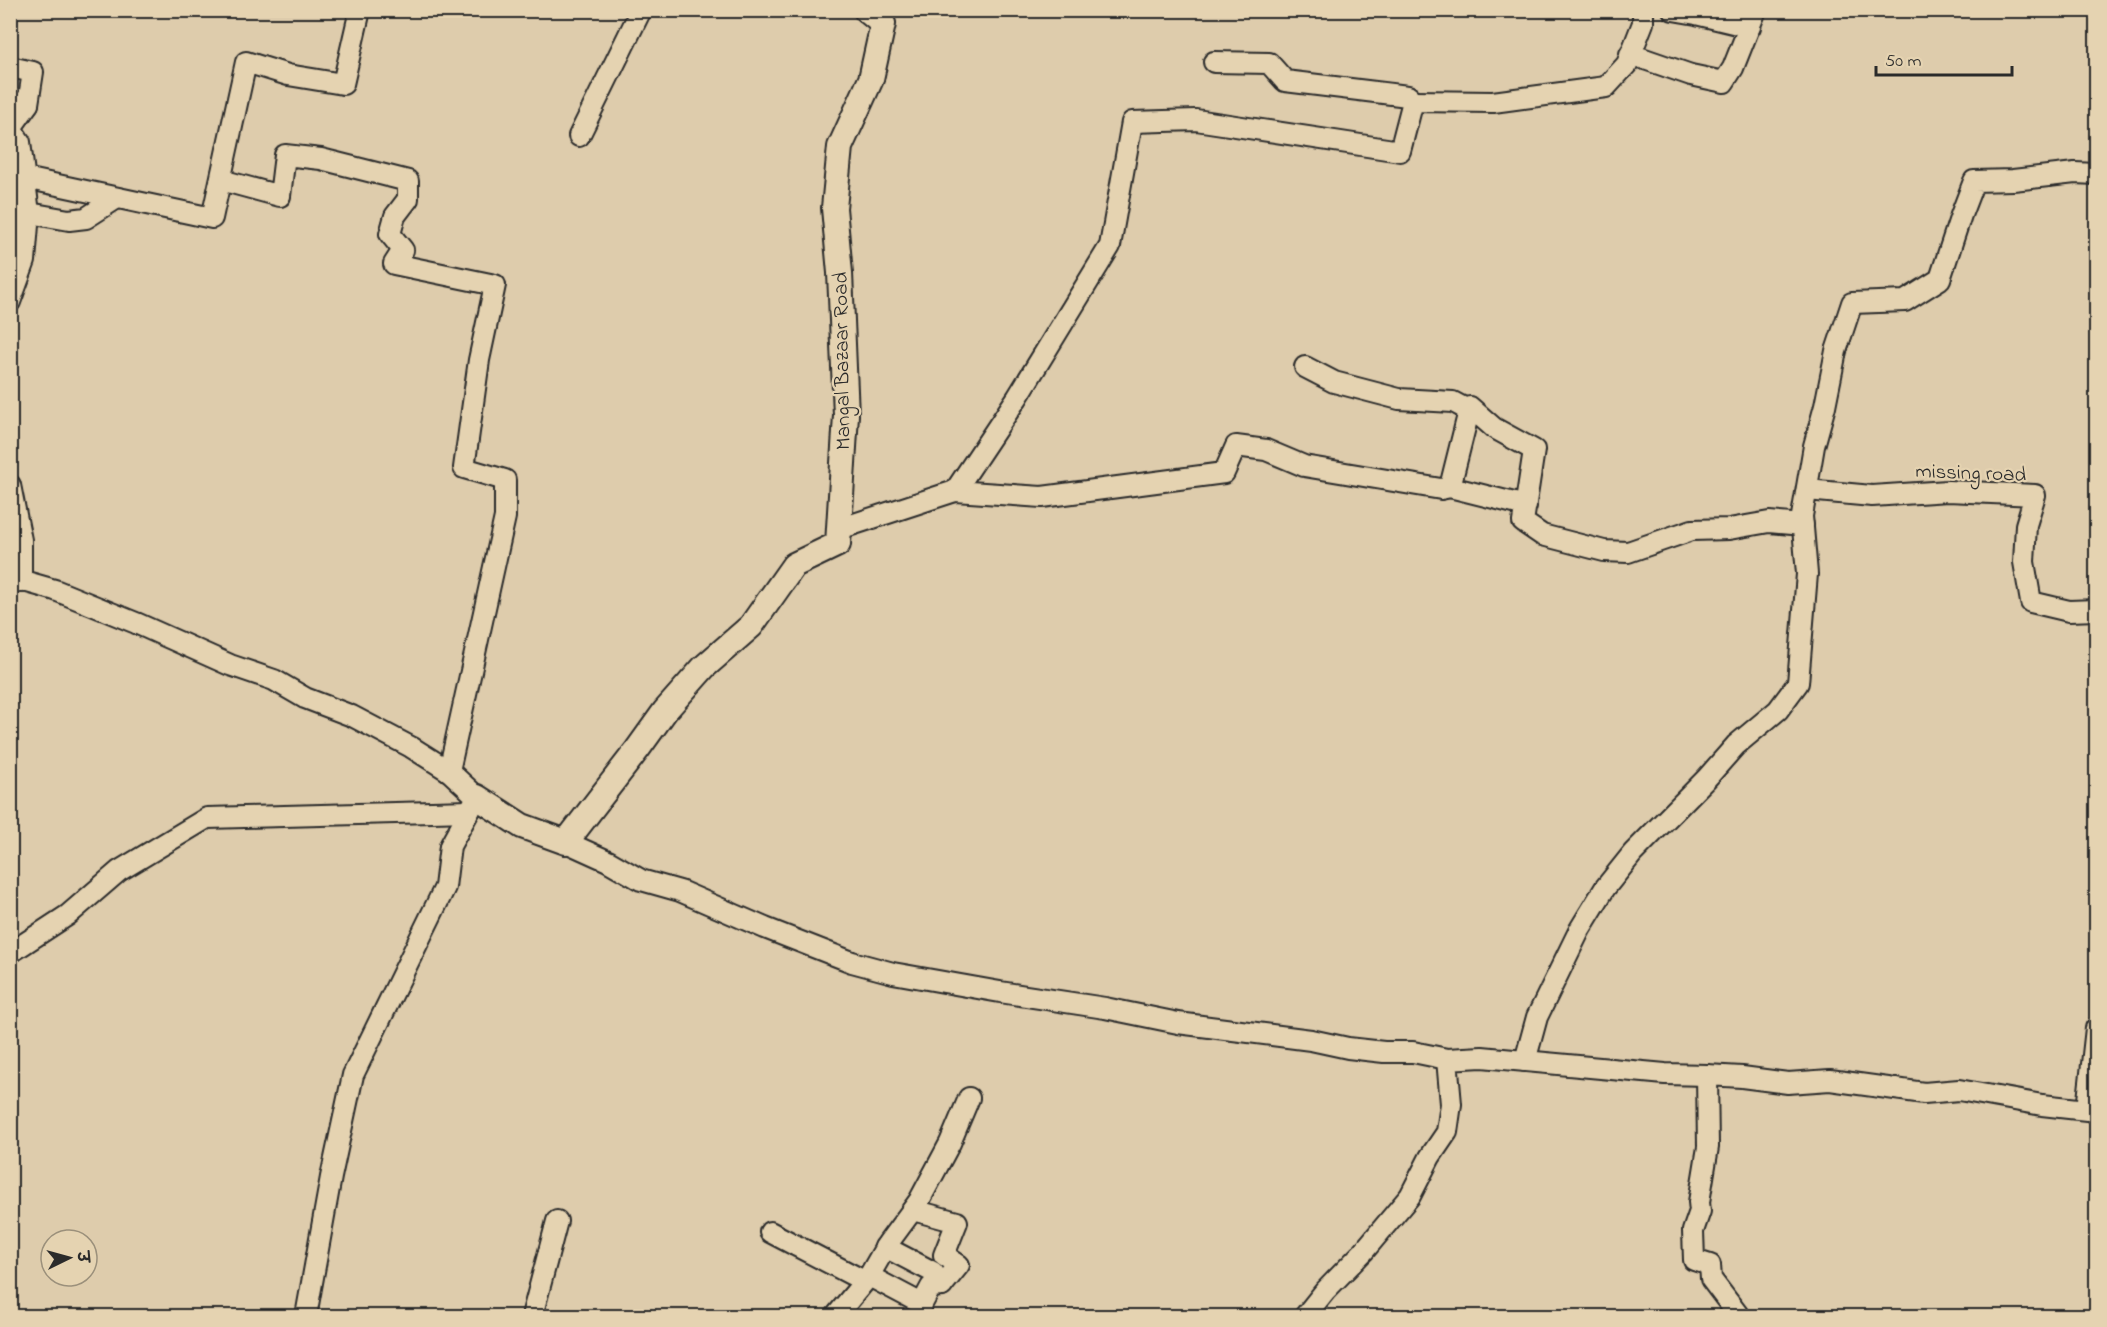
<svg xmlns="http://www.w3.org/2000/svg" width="2107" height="1327" viewBox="0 0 2107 1327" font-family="'Indie Flower','Playpen Sans Deva',sans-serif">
	<rect width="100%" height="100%" fill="#deccac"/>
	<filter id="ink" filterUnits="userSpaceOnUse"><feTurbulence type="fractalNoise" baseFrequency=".0167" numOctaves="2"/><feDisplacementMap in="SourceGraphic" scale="12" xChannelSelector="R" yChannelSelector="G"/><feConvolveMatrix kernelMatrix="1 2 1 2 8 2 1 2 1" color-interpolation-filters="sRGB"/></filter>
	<g filter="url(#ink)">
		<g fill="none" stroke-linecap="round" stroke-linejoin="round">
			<defs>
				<g id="minor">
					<path d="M1673,10L1696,14L1750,27"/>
					<path d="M1630,54L1691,75L1724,82L1733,68L1756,10"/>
					<path d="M1214,62L1269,63L1285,81L1408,96L1413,101"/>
					<path d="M10,67L33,72L28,104"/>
					<path d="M10,101L28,104L11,128L20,142L29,213L10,210"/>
					<path d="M579,136L641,10"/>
					<path d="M25,178L212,218L246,62L288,75L343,84L360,10"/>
					<path d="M221,180L280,196L285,155L321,159L408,181V199L395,216L390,234L403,250L394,264L495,285L479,360L464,468L505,480V517L449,771"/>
					<path d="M10,302L25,261L29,213L69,220L86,218L117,198"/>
					<path d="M1305,367L1334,382L1399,399L1453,402L1470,411"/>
					<path d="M10,485L21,540V582"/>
					<path d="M1807,490L1872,496L1948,491L2035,495L2026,525L2024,562L2031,602L2069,611L2096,610"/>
					<path d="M955,491L1042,497L1224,473L1236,446L1266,450L1304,466L1441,489L1450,487"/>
					<path d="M1526,506L1450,487L1470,407L1494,428L1534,450L1523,522L1542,535L1604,551L1628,552L1692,530L1729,529L1769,522L1803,525"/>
					<path d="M839,529L955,491L1017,398L1110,246L1132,122L1196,120L1400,151L1413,101L1493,102L1606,87L1627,64L1643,23V10"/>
					<path d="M10,581L27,582L55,590L136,623L230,665L274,680L305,698L352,716L411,747L449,771L477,797L450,846L445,887L353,1075L331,1177L306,1316"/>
					<path d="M566,842L608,861L641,880L680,891L765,928L852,962L893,973L1000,992L1105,1008L1178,1023L1311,1040L1348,1048L1384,1052H1413L1447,1059"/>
					<path d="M10,953L68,915L119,871L207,818L469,811"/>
					<path d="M1525,1061L1537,1017L1580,929L1605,888L1633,853L1706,779L1736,745L1778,710L1798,683L1807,574L1802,516L1814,446L1825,406L1836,351L1852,303L1905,301L1940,279L1961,215L1974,181L2013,180L2075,173L2096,174"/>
					<path d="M2087,1109L2096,1028"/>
					<path d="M770,1232L864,1281"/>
					<path d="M885,1247L933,1272L942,1286"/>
					<path d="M869,1276L922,1304L931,1287L942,1286L959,1265L944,1255L957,1222L913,1210"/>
					<path d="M532,1316L557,1221"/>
					<path d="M836,1316L869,1276L888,1243L919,1201L950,1143L969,1098"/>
					<path d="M1305,1316L1325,1291L1363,1252L1410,1196L1430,1157L1447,1132L1451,1104L1447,1059L1482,1057L1665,1074L1707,1075"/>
					<path d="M1739,1316L1711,1279L1710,1265L1694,1260L1693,1231L1700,1211L1699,1202L1708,1147L1707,1075L1742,1077L1788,1083L1830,1080L1924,1093L1959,1090L2042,1105L2096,1111"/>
				</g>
				<path id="tertiary" d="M477,797L522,826L566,842L637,750L665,711L704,667L751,626L794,565L838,544L846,415L840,273L834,208L840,147L871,79L883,24L866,10"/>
			</defs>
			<use href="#minor" stroke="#2b2b2b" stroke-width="24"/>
			<use href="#tertiary" stroke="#2b2b2b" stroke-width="28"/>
			<use href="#minor" stroke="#e5d3b1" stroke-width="20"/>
			<use href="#tertiary" stroke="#e5d3b1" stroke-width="24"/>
		</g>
	</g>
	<g text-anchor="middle" stroke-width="4.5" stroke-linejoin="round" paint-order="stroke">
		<g font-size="21" fill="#2b2b2b" stroke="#e5d3b1">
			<text transform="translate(841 361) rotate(-91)" y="7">Mangal Bazaar Road</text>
			<text transform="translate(1971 472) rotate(2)" y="7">missing road</text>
		</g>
	</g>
	<rect width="2107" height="1327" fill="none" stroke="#e5d3b1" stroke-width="36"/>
	<rect x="18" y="18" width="2071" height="1291" fill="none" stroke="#2b2b2b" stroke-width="2" filter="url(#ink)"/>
	<g transform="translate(69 1258) rotate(85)"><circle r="28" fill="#e5d3b1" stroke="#9b907b" stroke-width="1.5"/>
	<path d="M0-4.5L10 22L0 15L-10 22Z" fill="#2b2b2b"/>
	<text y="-9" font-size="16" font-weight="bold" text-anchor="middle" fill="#2b2b2b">उ</text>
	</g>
	<path d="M1876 66v9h136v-9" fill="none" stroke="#2b2b2b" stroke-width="3"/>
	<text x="1885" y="66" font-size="18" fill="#2b2b2b" stroke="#e5d3b1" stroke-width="4.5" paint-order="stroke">50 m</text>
</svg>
